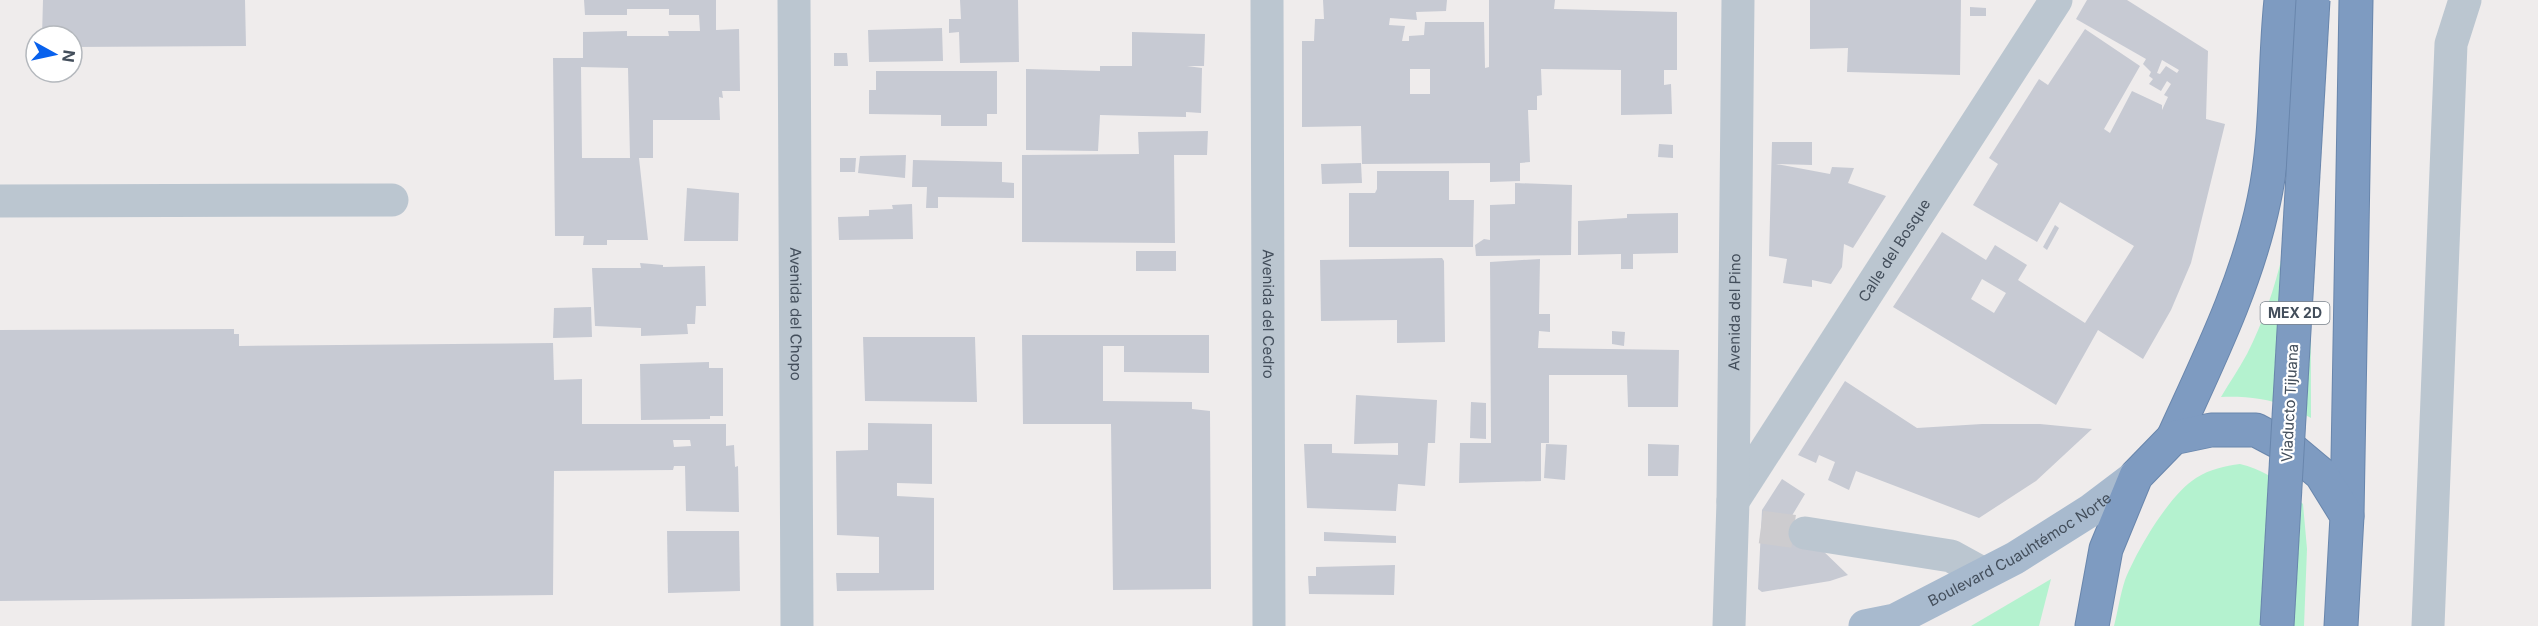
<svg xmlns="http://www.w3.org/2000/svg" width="2538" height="626" viewBox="0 0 2538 626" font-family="Inter,sans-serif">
	<rect width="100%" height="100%" fill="#efecec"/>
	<g fill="#b4f2cf">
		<path d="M2310,7L2311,418C2280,400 2255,396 2221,397C2229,383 2239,369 2247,354C2301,248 2300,123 2310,7Z"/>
		<path d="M2240,464C2268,471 2283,484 2303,504L2307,549L2304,626H2114C2118,611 2120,595 2125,580C2137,550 2169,495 2196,478C2210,469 2225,466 2240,464Z"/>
		<path d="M2051,579L2039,626H1971Z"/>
	</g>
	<g fill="#c7cad3" fill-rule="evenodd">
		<path d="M43,0H245L246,46L72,47V36H42Z"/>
		<path d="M584,0H716V30L739,29L740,91H722L723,98L719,97L720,120H653V158H639L648,240H607V245H583L584,236H555L553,58H583V32L627,31V36H669L668,31H700L699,15H669V9H627V15H585ZM581,67L628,68L630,158H582Z"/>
		<path d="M960,0H1018L1019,62L960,63L959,32L949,33V19H961Z"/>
		<path d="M1323,0H1447L1446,11L1416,12L1417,20L1390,18L1389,25L1405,26L1402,41H1409V36L1424,35L1425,22H1484L1485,68L1489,67V0H1555L1554,9L1677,12V70H1664V85L1671,84L1672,114L1621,115V70L1541,69L1542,95L1537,96V110H1528L1530,162L1520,163V181L1490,182V163L1362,164L1361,126L1302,127V41H1314L1315,19H1324ZM1410,69H1430V94H1410Z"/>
		<path d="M1810,0H1961L1960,75L1847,72L1848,48L1810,49Z"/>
		<path d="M2087,0H2127L2208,51L2206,119L2225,124L2191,263L2171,310L2143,359L2098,330L2056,405L1893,307L1942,232L1986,260L1995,245L2027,265L2018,280L2085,323L2134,246L2060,202L2037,242L1973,205L1998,164L1989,158L2039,79L2048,85L2085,29L2140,66L2104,129L2110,133L2132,91L2162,105V110L2168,97L2164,95L2171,84L2167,81L2161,91L2149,84L2153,79L2149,76L2151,72L2143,64L2146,59L2076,19ZM2162,60L2179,70L2177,73L2166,66L2160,74L2157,73ZM1982,279L2006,293L1994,313L1971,299Z"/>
		<path d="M1970,7L1986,8V16H1970Z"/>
		<path d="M942,28L943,61L869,62L868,30Z"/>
		<path d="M1132,32L1205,34L1204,66H1187L1202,68L1201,113L1186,112V117L1100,115L1098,151L1026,150V69L1100,71V66H1132Z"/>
		<path d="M834,53H847L848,66H834Z"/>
		<path d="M876,71H997V114H987V126H941V115L869,114V90H876Z"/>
		<path d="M1208,131L1207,155H1174L1175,243L1022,242V155L1139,154L1138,132Z"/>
		<path d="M1772,142H1812V165L1776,164L1830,174L1832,167L1854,168L1848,183L1886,196L1853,248L1844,244L1842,267L1831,284L1812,280V287L1783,283L1787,259L1769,256Z"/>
		<path d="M1659,144L1673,145V158L1658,157Z"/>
		<path d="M906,155L905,178L858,173L860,156Z"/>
		<path d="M840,158H856L855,172H840Z"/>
		<path d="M913,160L1002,162V182L1014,183V198L938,197V208H926L927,187H912Z"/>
		<path d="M1361,163L1362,183L1322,184L1321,164Z"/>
		<path d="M1377,171H1449V200H1474L1473,247H1349V193H1375L1377,189Z"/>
		<path d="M1515,183L1572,185L1571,255L1476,256L1475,245L1484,239L1490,240V205L1515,204Z"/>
		<path d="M687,188L739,193L738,241H684Z"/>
		<path d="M912,204L913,239L839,240L838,217L869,216V210L893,209L892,205Z"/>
		<path d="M1678,213V253L1633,254V269H1621V254L1578,255V221L1627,218V214Z"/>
		<path d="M2055,225L2059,228L2047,250L2043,247Z"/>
		<rect x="1136" y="251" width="40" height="20"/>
		<path d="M1442,258L1444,261L1445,342L1397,343V320L1321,321L1320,260Z"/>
		<path d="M1540,259L1539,314H1550V332L1539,331L1538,348L1679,350L1678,407H1628L1627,375H1549V443H1541V481L1459,483L1460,443H1491L1490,262Z"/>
		<path d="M640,263L663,265V267L705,266L706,306H696L695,324H687L688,334L641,336V328L595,326L592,268H641Z"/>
		<path d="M591,307L592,337L553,338L554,308Z"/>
		<path d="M234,329V334H239V346L553,343L554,380L582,379V424H726V446L734,445L735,467L738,466L739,512L686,511L685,466H674L673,470L554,471L553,595L0,601V330ZM673,440H690L691,446L674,447Z"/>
		<path d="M1612,331L1625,332L1624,346L1612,344Z"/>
		<path d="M1022,335H1209V373L1124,372V346H1103V401L1192,402V409L1210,411L1211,589L1113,590L1111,424H1023Z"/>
		<path d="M863,337H975L977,402L865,401Z"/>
		<path d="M709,362V368H723V416H710V419L641,420L640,364Z"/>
		<path d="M1845,381L1917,428L1982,424H2040L2092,429L2036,481L1979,518L1856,471L1849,490L1828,480L1835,462L1819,455L1816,463L1798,455Z"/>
		<path d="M1356,395L1437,400L1435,443H1428L1425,486L1398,484L1396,511L1307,508L1304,444H1332V453L1398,455V443L1354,444Z"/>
		<path d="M1471,402L1486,403V439L1470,438Z"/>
		<path d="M868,423L932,424V484L897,483V496L934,498V590L837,591L836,573H879V537L837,535L836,451L868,450Z"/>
		<path d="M1546,444L1567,445L1565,480L1544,478Z"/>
		<path d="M1648,444L1679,445L1678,476H1648Z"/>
		<path d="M1782,479L1805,494L1790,519L1848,575L1830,581L1762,592L1758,589L1762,510Z"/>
		<path d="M667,531H739L740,591L668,593Z"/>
		<path d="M1324,532L1396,536V543L1324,541Z"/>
		<path d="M1395,565L1394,595L1309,594L1308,576H1316V567Z"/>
	</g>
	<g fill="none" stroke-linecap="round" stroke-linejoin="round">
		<path stroke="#cdcccf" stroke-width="33" stroke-dasharray="33 16" stroke-linecap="butt" d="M1761,527L1805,533"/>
		<defs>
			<g id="highway">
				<path d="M2173,438C2208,361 2247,283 2264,200C2278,135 2274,66 2281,0"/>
				<path d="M2347,516L2356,0"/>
				<path d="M2092,626L2106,549L2136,476L2173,438L2211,430H2256L2290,448L2321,474L2347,516L2341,626"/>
			</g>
		</defs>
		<use href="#highway" stroke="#6986ac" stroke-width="35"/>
		<g stroke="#bbc6d0" stroke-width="33">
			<path id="s1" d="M794,0L797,626"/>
			<path id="s2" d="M1267,0L1269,626"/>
			<path d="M0,201L392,200"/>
			<path id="s3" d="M1733,501L2056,0"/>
			<path d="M1805,533L1951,556L1982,573"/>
			<path id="s4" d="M1729,626L1733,501L1738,0"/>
			<path d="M2428,626L2451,44L2465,0"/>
		</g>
		<path stroke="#a8bace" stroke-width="33" id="s5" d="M1865,626L1895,620L2015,558L2091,510L2136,476"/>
		<use href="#highway" stroke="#7e9bc1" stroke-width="33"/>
		<defs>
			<path id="highway-bridge" d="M2277,626L2313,0"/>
		</defs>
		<use href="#highway-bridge" stroke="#6986ac" stroke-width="35" stroke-linecap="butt"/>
		<use href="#highway-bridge" stroke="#7e9bc1" stroke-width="33"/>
	</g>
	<g text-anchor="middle" stroke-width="4.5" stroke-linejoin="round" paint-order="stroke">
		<rect fill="#fff" stroke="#7b838c" stroke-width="1.5" x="2260.5" y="302" width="69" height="22" rx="4.5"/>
		<g font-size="14" font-weight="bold" fill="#434e5b">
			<text x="2295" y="318">MEX 2D</text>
		</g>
		<g font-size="15" fill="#434e5b" stroke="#fff">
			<text dy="5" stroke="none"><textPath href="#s3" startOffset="298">Calle del Bosque</textPath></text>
			<text dy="5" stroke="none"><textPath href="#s1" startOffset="314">Avenida del Chopo</textPath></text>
			<text dy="5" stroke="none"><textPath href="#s2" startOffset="314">Avenida del Cedro</textPath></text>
			<text dy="5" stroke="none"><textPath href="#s4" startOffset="314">Avenida del Pino</textPath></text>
			<text transform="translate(2290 403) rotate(-87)" y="5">Viaducto Tijuana</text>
			<text dy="5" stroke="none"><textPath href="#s5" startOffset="174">Boulevard Cuauhtémoc Norte</textPath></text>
		</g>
	</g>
	<g transform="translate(54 54) rotate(98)"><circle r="28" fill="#ffffff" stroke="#b4b8bd" stroke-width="1.5"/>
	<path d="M0-4.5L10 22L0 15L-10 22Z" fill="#0861ed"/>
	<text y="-9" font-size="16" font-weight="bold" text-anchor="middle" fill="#434e5b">N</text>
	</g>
</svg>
